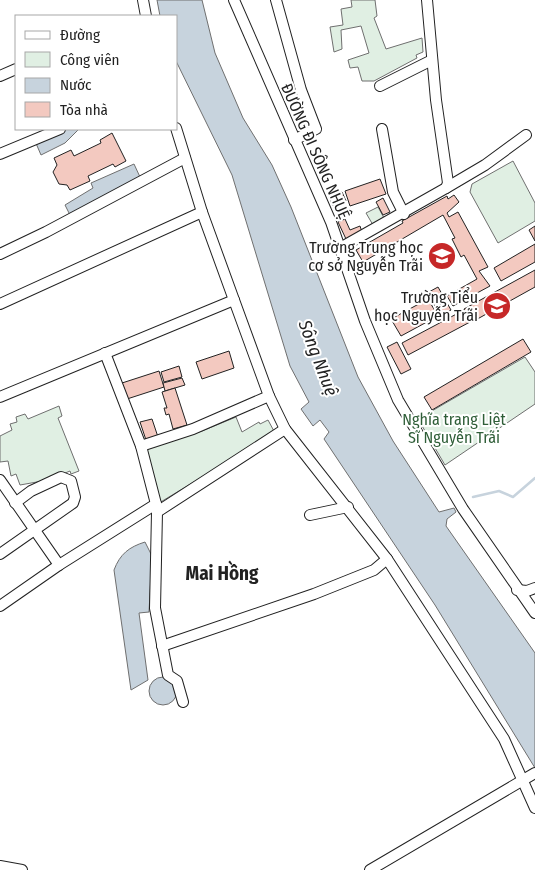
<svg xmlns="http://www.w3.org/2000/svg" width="535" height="870" viewBox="0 0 535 870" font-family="'Fira Sans Condensed',sans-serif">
	<rect width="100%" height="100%" fill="#fff"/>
	<g fill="#e0efe3" stroke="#6f6f6f">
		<path d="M351,0H375L377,16L374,18L386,49L422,38L423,52L416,55L417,58L374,81H362L358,67L350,68L348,60L369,53L361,26L341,30L342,49L334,52L330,27L343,25L341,9L352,7Z"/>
		<path d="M513,161L535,203V221L498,243L470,192L472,184Z"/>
		<path d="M378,207L384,218L373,225L366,213Z"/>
		<path d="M525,357L535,372V404L445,465L418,419Z"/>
		<path d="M59,406L62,416L58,418L79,471L71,474L70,471L48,480L20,485L16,474L11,476L8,461L0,462V436L12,430L10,424L17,422L16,417L25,414L28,419Z"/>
		<path d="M236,417L242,432L259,422L260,424L268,420L275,433L159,503L144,449L202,431Z"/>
	</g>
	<g fill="#c7d3dd" stroke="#6f6f6f">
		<path d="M157,0H202L215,53L243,118L272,165L291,207L358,377L393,441L439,512L454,508L456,512L447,519L446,526L535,653V768L435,605L324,439L329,432L320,420L313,426L301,409L309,402L290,366L232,175L176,61V16H160Z"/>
		<path d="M63,129H79L65,143L41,155L35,141Z"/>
		<path d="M134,164L140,177L70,215L65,205L93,188L91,183Z"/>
		<path d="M145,542L152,556L149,612L139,613L148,680L131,690L114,570C120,554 129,547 145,542Z"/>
		<circle cx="163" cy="691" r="14"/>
	</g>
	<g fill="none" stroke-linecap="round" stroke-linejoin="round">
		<path stroke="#c7d3dd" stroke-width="2.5" d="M473,497L499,491L513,497L535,478"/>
	</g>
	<g fill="#f3c9c0" stroke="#222">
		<path d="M112,133L126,161L115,167L113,164L88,176L90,181L70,190L67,185L59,184L53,172L57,165L54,158L71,150L74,156L101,143L100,140Z"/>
		<path d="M380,179L386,194L350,206L345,191Z"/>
		<path d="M342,192L346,201L333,206L329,197Z"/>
		<path d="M454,195L459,202L447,213L449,217L458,212L488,267L479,271L490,286L453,306L447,296L477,279L464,255L461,257L452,239L455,238L443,215L363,262L356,250L403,223L402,221L447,196L448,199Z"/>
		<path d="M383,198L390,212L383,215L376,202Z"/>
		<path d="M345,219L350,230L360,226L362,232L346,239L338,222Z"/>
		<path d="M535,226V241L529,230Z"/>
		<path d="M535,244V262L501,281L494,268Z"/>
		<path d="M535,270V287L472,322L464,309Z"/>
		<path d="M438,287L451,310L441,316L427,293Z"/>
		<path d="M428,299L438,316L401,336L391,319Z"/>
		<path d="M464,310L470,322L408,355L402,343Z"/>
		<path d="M523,339L531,352L432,410L424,397Z"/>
		<path d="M397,342L411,369L401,374L387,347Z"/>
		<path d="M229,351L234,368L202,379L196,362Z"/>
		<path d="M179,366L182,377L164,382L161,372Z"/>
		<path d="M159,371L164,387L127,399L122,383Z"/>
		<path d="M182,378L185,385L165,391L163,383Z"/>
		<path d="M175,388L187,425L173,429L169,414L166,415L164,408H167L162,392Z"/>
		<path d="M152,419L158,437L146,440L140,422Z"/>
	</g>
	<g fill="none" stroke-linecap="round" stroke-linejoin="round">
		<defs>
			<g id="minor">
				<path d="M143,0L146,16"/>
				<path d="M234,0L331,222L365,321L398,400L463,509L535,613"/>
				<path d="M276,0L301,90L316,129L294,140"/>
				<path d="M0,76L16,69"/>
				<path d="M380,86L432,60"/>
				<path d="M176,128L202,212L234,300L269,396L285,429L387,559L504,739L535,808"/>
				<path d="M382,129L393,192L404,214"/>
				<path d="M0,154L60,129"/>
				<path d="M446,188L485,165L526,135"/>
				<path d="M340,248L446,188L448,183L436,100L427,0"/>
				<path d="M0,254L46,232L185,158"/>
				<path d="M0,304L202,212"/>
				<path d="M105,353L141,446L156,504"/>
				<path d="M0,397L234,300"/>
				<path d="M141,446L193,429L269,396"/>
				<path d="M0,480L59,565"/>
				<path d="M157,512L155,608L168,675L177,681L183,702"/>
				<path d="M310,515L348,507"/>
				<path d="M0,554L73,503L75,497L71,481L61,477L31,491L15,503"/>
				<path d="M517,590L527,591L535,588"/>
				<path d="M0,606L59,565L156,504L157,512L285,429"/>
				<path d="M162,646L314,594L374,570L387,559"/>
				<path d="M0,866L22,870"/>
				<path d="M370,870L535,773"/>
			</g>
		</defs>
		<use href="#minor" stroke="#222" stroke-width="12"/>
		<use href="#minor" stroke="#fff" stroke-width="10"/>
	</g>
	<defs>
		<symbol id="school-disc" viewBox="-11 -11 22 22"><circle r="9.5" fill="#c62828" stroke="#fff"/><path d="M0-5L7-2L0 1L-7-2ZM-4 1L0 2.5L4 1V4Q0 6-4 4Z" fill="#fff"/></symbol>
	</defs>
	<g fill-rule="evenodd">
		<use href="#school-disc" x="426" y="240" width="32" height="32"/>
		<use href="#school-disc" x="481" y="290" width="32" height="32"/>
	</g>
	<g text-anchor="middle" stroke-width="4" stroke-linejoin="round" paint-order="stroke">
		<g font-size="16" fill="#222" stroke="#fff">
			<text transform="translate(316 151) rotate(66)" y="6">ĐƯỜNG ĐI SÔNG NHUỆ</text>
		</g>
		<g font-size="16" fill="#222" stroke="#fff" text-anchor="end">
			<text x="423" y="253">Trường Trung học<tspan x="423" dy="18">cơ sở Nguyễn Trãi</tspan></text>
			<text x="478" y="303">Trường Tiểu<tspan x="478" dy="18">học Nguyễn Trãi</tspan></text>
		</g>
		<g font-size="16" fill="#2f5e38" stroke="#fff">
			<text x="454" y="425">Nghĩa trang Liệt<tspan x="454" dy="18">Sĩ Nguyễn Trãi</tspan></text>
		</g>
		<g font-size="18" font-style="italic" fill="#222" stroke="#fff">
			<text transform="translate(318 358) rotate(69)" y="6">Sông Nhuệ</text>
		</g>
		<g font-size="19" font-weight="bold" fill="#222" stroke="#fff">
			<text x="222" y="580">Mai Hồng</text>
		</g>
	</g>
	<rect x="15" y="15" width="162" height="115" fill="#ffffff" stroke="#a7a7a7"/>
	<rect x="25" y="31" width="25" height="8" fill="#ffffff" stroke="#a7a7a7"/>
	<text x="60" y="40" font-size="15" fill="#222222">Đường</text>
	<rect x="25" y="52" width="25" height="15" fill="#e0efe3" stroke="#a7a7a7"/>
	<text x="60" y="65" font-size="15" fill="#222222">Công viên</text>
	<rect x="25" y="78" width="25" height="15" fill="#c7d3dd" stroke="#a7a7a7"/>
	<text x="60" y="90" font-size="15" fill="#222222">Nước</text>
	<rect x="25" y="102" width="25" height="15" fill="#f3c9c0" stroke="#a7a7a7"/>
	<text x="60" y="115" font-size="15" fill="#222222">Tòa nhà</text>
</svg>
